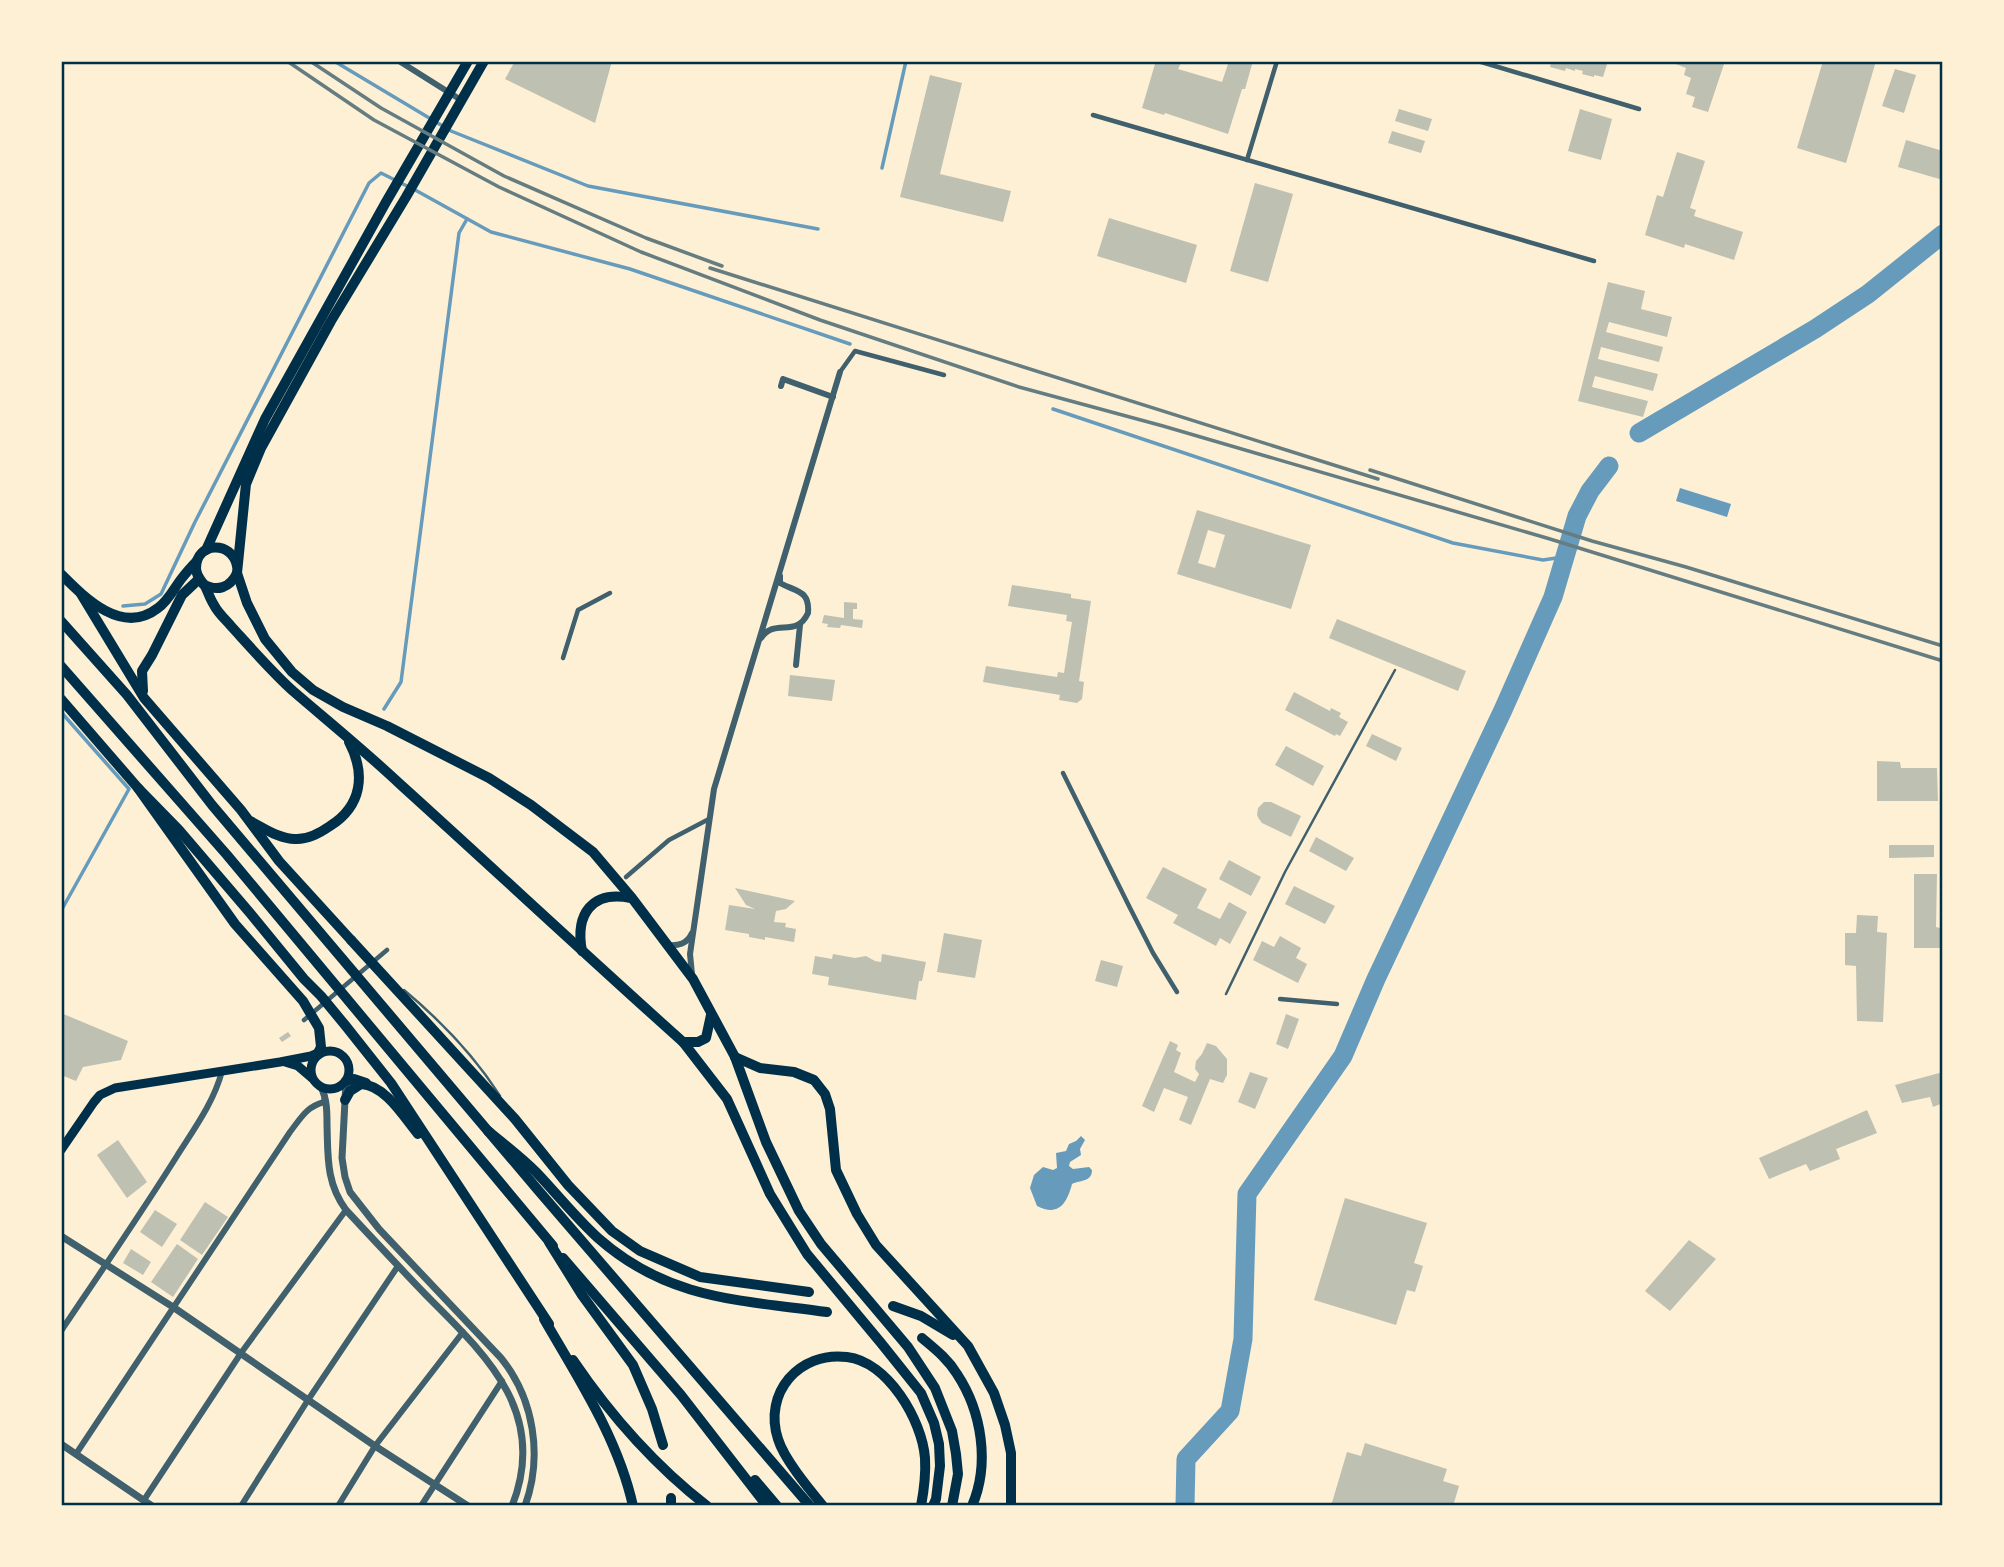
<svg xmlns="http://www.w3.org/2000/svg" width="2004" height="1567" viewBox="0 0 2004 1567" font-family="'Fira Sans Condensed',sans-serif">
	<rect width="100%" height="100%" fill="#fdf0d5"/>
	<g fill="#669bbc">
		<path d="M1680,488L1731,504L1727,517L1676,501Z"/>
		<path d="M1081,1136L1085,1140L1080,1149L1081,1155L1070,1162L1069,1166L1073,1169L1089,1167L1092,1170C1092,1182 1080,1180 1072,1184C1067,1203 1059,1217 1037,1206L1030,1188L1034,1175L1043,1167L1053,1170L1057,1168L1056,1153L1066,1151L1069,1144L1076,1141Z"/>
	</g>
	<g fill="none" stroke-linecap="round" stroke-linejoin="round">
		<g stroke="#669bbc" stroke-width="3.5">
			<path d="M334,61L451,131L588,186L818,229"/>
			<path d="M882,168L906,61"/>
			<path d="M1053,409L1453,543L1543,560L1563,557"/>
			<path d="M123,606L145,604L161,594L195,522L369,183L381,173L417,191L491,232L630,269L850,344"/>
			<path d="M384,709L401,682L459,233L467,219"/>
			<path d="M61,712L129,789L61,911"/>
		</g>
		<g stroke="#669bbc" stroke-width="19">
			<path d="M1639,433L1815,329L1868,294L1943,234"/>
			<path d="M1185,1506L1186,1459L1230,1411L1243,1339L1247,1194L1343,1056L1376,979L1503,710L1553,597L1577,516L1590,491L1609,466"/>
		</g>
	</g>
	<g fill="#bec0b2" fill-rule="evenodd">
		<path d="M515,61H612L595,123L505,79Z"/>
		<path d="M1154,61H1182L1178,69L1222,82L1229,61H1253L1245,89H1242L1228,134L1165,113L1164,115L1142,108L1155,64Z"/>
		<path d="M1546,61H1608L1603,77L1594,75V77L1582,74L1583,71L1575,69V71L1566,68L1565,71L1550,67L1551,63Z"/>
		<path d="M1668,61H1725L1708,112L1692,107L1695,97L1686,94L1691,78L1684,75L1686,68Z"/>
		<path d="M1823,61H1876L1846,163L1797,148Z"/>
		<path d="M1895,69L1916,75L1904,113L1882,106Z"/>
		<path d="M930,75L962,83L940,174L1011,191L1003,222L900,197Z"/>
		<path d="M1399,109L1432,119L1428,131L1395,121Z"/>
		<path d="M1580,109L1612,119L1601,160L1568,151Z"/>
		<path d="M1392,131L1425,141L1421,153L1388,143Z"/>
		<path d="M1906,140L1943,151V180L1898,167Z"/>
		<path d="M1677,152L1705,161L1690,208L1696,210L1694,216L1743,232L1734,260L1685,244L1684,248L1645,235L1657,195L1663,197Z"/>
		<path d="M1255,183L1293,194L1268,282L1230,271Z"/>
		<path d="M1109,218L1197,245L1186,283L1097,256Z"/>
		<path d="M1608,282L1645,291L1641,309L1672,317L1667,337L1609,322L1606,332L1663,347L1659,362L1601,347L1598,359L1658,374L1653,391L1595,376L1592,387L1648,401L1643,417L1578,401Z"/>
		<path d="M1197,510L1311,545L1291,609L1177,574ZM1208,530L1225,535L1215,568L1198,563Z"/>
		<path d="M1012,585L1071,594V598L1091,601L1079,681L1084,682L1082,699L1077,703L1059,700L1060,695L983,682L986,666L1057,677L1058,672L1064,673L1072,622L1066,621L1067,615L1008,606Z"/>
		<path d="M844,602L857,603V609H853V619L863,620L862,628L841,625L840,628L827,627L828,624L822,623L824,615L844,618Z"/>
		<path d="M1337,619L1466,671L1458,691L1329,638Z"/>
		<path d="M790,675L835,680L832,701L788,696Z"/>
		<path d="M1294,692L1330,711L1331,708L1341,713L1339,717L1348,722L1340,736L1336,734L1335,736L1285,710Z"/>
		<path d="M1372,734L1402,748L1396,761L1366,746Z"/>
		<path d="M1286,746L1324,766L1313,786L1275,765Z"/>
		<path d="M1877,761L1900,762L1901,768H1937L1938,801H1877Z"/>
		<path d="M1264,802H1271L1301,816L1291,837L1262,823L1259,819L1257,815L1258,808Z"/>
		<path d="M1316,837L1354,858L1346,871L1309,851Z"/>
		<path d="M1889,845H1934V857L1889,858Z"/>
		<path d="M1229,860L1261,877L1251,896L1219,879Z"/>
		<path d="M1163,867L1207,889L1197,908L1220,919L1229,902L1247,912L1230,944L1220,938L1216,946L1173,923L1178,915L1146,898Z"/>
		<path d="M1914,874H1937L1936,927L1940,928V948H1914Z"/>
		<path d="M1294,886L1335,906L1325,924L1285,904Z"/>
		<path d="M735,888L795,901L786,909L776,911L774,922L786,923L785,927L796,929L794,942L765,937V940L749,937V934L725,930L729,905L755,909L746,905Z"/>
		<path d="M1857,915L1878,916L1877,932L1887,933L1883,1022L1857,1021L1856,966L1845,965V933H1856Z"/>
		<path d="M944,933L982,940L975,978L937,972Z"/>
		<path d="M1280,936L1301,948L1296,958L1307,964L1298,983L1253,960L1262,941L1274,947Z"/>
		<path d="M833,954L855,958L866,956L875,961L881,962L882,954L926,962L922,981H919L916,1000L828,985L829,977L812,974L815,956L832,959Z"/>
		<path d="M1101,960L1123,966L1117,987L1095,981Z"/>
		<path d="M61,1013L128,1041L121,1060L83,1067L76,1081L61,1075Z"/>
		<path d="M1286,1014L1299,1019L1288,1049L1276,1044Z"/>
		<path d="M288,1032L291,1036L282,1042L279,1038Z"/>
		<path d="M1170,1041L1178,1045L1176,1050L1181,1053L1174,1072L1195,1082L1199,1074L1195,1069L1196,1061L1202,1054L1207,1043L1216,1046L1227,1059V1075L1223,1083L1210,1079L1191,1125L1179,1120L1188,1097L1164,1088L1154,1112L1142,1106Z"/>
		<path d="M1250,1072L1268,1078L1255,1109L1238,1102Z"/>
		<path d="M1943,1072V1103L1933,1107L1930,1097L1902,1103L1895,1085Z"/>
		<path d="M1867,1110L1877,1133L1836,1149L1840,1159L1810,1171L1806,1164L1769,1179L1759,1158Z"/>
		<path d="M118,1140L147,1182L127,1198L97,1155Z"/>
		<path d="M1345,1198L1427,1223L1414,1263L1423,1266L1415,1292L1407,1290L1396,1325L1314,1300Z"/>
		<path d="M205,1202L228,1217L202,1255L180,1240Z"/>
		<path d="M155,1210L177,1224L162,1247L140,1232Z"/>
		<path d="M1689,1240L1716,1259L1670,1311L1645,1291Z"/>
		<path d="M177,1244L198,1259L173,1297L151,1282Z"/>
		<path d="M131,1249L151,1262L143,1275L123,1263Z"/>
		<path d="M1365,1443L1447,1469L1443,1481L1459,1486L1453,1506H1331L1347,1452L1361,1456Z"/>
	</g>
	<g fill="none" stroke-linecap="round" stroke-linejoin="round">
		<g stroke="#3f606c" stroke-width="2.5">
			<path d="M404,990C441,1021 474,1055 500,1096"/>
			<path d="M1226,994L1285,872L1395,670"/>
		</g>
		<g stroke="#3f606c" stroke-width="4.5">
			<path d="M1478,61L1639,109"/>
			<path d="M1093,115L1594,261"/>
			<path d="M1247,160L1277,61"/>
			<path d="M840,372L855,351L944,375"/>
			<path d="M563,658L578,610L610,593"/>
			<path d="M1063,773L1129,906L1153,953L1177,992"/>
			<path d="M626,877L669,840L709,819"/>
			<path d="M1280,999L1337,1004"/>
			<path d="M304,1020L387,950"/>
		</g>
		<g stroke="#3f606c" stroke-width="6">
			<path d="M399,61L461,100"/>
			<path d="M781,386L783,379L833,397"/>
			<path d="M761,638C775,617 796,639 808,613C810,590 796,592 780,583V576"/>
			<path d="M796,665L800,625"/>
			<path d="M667,945C679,946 687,944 692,933"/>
			<path d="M692,974L690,954L714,789L840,372"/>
			<path d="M61,1331C100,1273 140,1215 177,1156C194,1129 214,1102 222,1071"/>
			<path d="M76,1454L290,1132C301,1118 306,1107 324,1102L325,1097"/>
			<path d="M144,1500L241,1353L346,1210"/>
			<path d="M241,1506L308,1400L398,1266"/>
			<path d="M338,1506L375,1446L463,1332"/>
			<path d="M421,1506L502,1381"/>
		</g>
		<g stroke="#3f606c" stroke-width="7">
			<path d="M346,1081L342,1158L345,1177L350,1192L379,1229L501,1358C534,1399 543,1456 525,1506"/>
			<path d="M321,1087C327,1099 327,1112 327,1125C328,1156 326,1183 346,1210C372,1238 399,1267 426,1295C486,1355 549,1413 512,1506"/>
			<path d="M61,1236L173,1307L375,1446L468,1506"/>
			<path d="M61,1444L152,1506"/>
		</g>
		<g stroke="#003049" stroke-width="9">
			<circle cx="330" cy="1070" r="19"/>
			<path d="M285,1062L298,1066L312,1078"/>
			<path d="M61,1150L94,1102L100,1095L115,1088L280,1062L311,1056L318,1053"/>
		</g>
		<g stroke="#003049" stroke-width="10">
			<path d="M206,550L265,419L386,202L468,61"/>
			<path d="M237,566C232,540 196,542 196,568C196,576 201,580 205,586C208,592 210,599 214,605C218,613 225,619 231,626C251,648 271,671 293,691C329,722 366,752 401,785C495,870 588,957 683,1042H698L706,1038L711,1015"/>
			<path d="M237,573L247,603L265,639L292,672L313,690L343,707L387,726L489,778L531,805L593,852L632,898L693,979L735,1057"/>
			<path d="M61,574C85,598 122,636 158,608C169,600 174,588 182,578C186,573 191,567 196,562"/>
			<path d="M203,584C217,592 230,588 237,573L246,484L261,448L331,321L406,197L484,61"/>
			<path d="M81,594L144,698L241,810L279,861L351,940"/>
			<path d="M143,691L142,671L152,655L182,595L199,579"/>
			<path d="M61,699L138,788L235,924L303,1001L319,1028L321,1047L318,1053"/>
			<path d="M250,821C264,828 279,839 295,839C308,840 320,833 330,826C362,806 366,774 349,742"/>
			<path d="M582,951C575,914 592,890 631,898"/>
		</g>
		<g stroke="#003049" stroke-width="10">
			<path d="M61,621L127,695L212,805L538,1190L810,1506"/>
			<path d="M61,666L227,855L553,1246"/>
			<path d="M138,788L179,830L250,913L304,979L321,996L345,1025L391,1083L549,1324"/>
			<path d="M351,940L515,1119L568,1185L612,1231L640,1251L700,1277L809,1292"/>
			<path d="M735,1057L760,1068L794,1072L814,1080L825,1094L830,1109L836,1170L857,1214L876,1245L968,1346L994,1393L1005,1425L1011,1453V1506"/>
			<path d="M346,1081L354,1079L366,1083"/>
			<path d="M345,1100L350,1091L361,1084C385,1085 404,1117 418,1134"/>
			<path d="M563,1258L681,1395L767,1506"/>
			<path d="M893,1306L921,1316L953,1335"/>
			<path d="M573,1360C611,1416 653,1464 707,1506"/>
			<path d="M755,1480L777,1506"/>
		</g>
		<g stroke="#003049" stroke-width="10">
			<path d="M683,1042L727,1099L770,1194L807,1254L881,1343L921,1393L934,1423L939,1444L940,1466L936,1499L933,1506"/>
			<path d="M735,1057L766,1142L799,1211L821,1244L908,1347L935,1388L952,1431L956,1454L958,1474L952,1506"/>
			<path d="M488,1131C504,1144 521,1157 536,1172C557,1194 576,1218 598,1238C668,1300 740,1300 827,1312"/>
			<path d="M549,1242L582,1295L633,1365L652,1409L663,1445"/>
			<path d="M544,1319C578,1378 618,1438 633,1506"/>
			<path d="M922,1338C935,1349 948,1359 957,1374C982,1412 990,1464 972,1506"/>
			<path d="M671,1506V1498"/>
			<path d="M823,1506C809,1489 784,1459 778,1439C763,1393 799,1351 847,1357C888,1362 922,1420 925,1458C926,1474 924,1490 921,1506"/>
		</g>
		<g stroke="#657d81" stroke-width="3.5">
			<path d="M287,61L374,120L499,187L641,252L820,320L1019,387L1163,426L1550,539L1943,661"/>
			<path d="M310,61L381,108L504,176L646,238L722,266"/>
			<path d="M710,268L1378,479"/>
			<path d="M1370,470L1592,541L1686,567L1943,646"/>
		</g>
	</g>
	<rect width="2004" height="1567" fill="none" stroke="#fdf0d5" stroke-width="126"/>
	<rect x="63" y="63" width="1878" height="1441" fill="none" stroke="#003049" stroke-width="2.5"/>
</svg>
